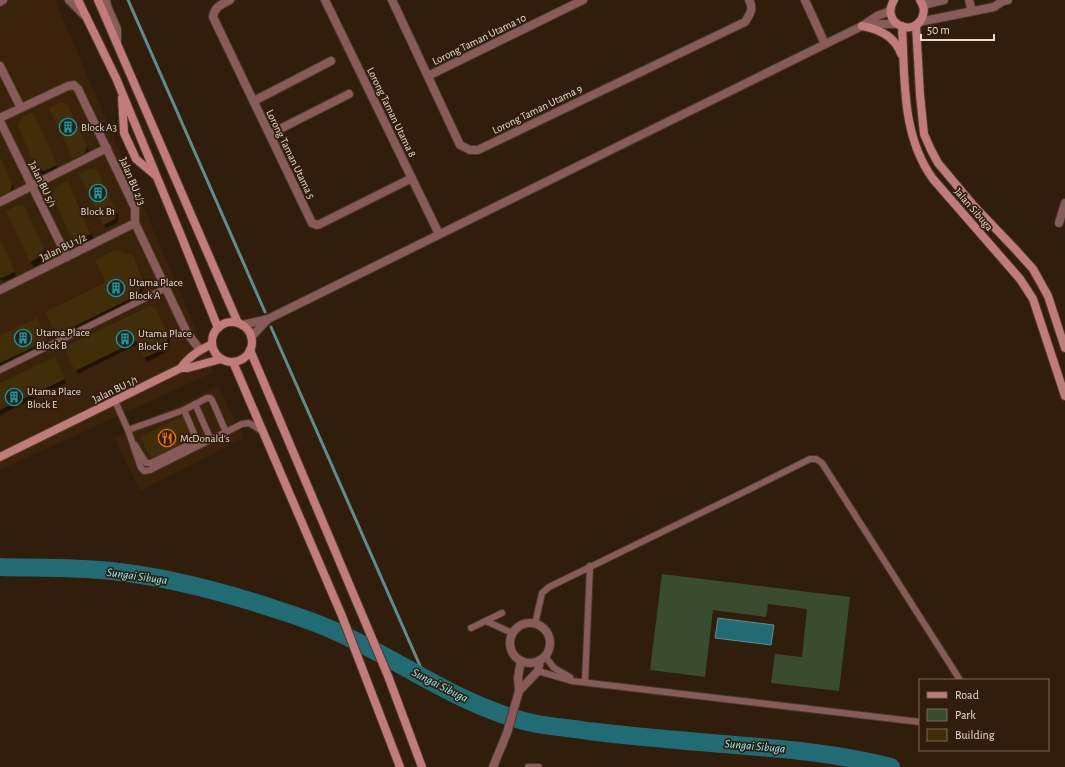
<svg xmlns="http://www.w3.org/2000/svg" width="1065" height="767" viewBox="0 0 1065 767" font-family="'Alegreya Sans',sans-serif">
	<rect width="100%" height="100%" fill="#311d0b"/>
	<g fill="#3b220a">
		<path d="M0,0H55L214,372L0,470Z"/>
		<path d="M218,386L244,438L140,491L114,438Z"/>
	</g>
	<path fill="#3a4c2e" d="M662,574L850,597L839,691L771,683L775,654L802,657L807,609L768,604L766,617L713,610L705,677L650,670Z"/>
	<path fill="#216b74" stroke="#5d8d90" d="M718,618L774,625L771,645L715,638Z"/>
	<g fill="#0007">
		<path d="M50,108L70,110L89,151L87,157L75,162Z"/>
		<path d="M33,113L59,171L48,176L41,174L37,167Z"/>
		<path d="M0,157L14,188L12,194L0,198Z"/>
		<path d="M80,175H100L119,217L117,223L106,228Z"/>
		<path d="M71,188L94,240L82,246L75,243L72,237Z"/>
		<path d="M28,214L47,256L45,262L34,267L30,262Z"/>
		<path d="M0,239L16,276L5,281L0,279Z"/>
		<path d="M135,260L145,284L139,299L60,338L46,312L107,282Z"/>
		<path d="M157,314L170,341L166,352L147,362L138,344L78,374L76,370Z"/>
		<path d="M39,323L49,345L0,368V337Z"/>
		<path d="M56,362L66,383L0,415V384Z"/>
		<path d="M182,418L193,440L152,460L142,438Z"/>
	</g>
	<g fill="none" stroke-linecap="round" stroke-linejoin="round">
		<g stroke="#5d8d90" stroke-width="3">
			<path d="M128,0L265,312"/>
			<path d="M271,327L425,677"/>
		</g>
		<path stroke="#216b74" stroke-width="18" d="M0,567C37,568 74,567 111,571C168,577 224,592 278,610C297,616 317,623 335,631C402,661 464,709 537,724C553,727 571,728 588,731C637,737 686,741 735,745C788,749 840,754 891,767"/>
	</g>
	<g fill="#412d09">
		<path d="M61,102L68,105L87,146L85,153L73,159L49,108Z"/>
		<path d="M33,112L57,165L44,171L36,168L18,126L22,117Z"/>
		<path d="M0,156L12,183L11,191L0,196Z"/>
		<path d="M91,168L98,171L117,212L115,219L103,225L79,174Z"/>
		<path d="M68,181L91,234L79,240L71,237L52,195L57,186Z"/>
		<path d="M18,205L25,207L44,249L42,256L30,262L6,211Z"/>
		<path d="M0,238L15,272L2,278L0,277Z"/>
		<path d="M115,250L133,255L143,280L138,295L57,335L45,312L106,282L95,260Z"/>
		<path d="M150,306L156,309L169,337L164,349L144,358L136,341L75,371L64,347Z"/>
		<path d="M37,318L47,341L0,363V336Z"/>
		<path d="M55,357L65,379L0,410V383Z"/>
		<path d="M183,416L193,438L151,459L140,437Z"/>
	</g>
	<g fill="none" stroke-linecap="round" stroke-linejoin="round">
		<defs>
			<g id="lane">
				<path d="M0,370L166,288"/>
				<path d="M115,401L128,430L141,468L144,471L150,470L242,424L249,423L262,431"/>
				<path d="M195,404L211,440"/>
				<path d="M128,430L184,410L207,398H210L212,400L226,432"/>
				<path d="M135,445L146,463H151L194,442L195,436L184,410"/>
				<path d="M486,621L512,633"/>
				<path d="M535,624L542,593L549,587L748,490L810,459H816L822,463L960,680"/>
				<path d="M471,628L502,613"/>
				<path d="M545,656L554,668L570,677"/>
				<path d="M538,671L572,681L920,722"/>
				<path d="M585,682L590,566"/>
				<path d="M528,767H539"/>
			</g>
			<g id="street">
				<path d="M69,0L85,16"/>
				<path d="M106,0L107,6L117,29V42"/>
				<path d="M230,0C222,4 214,7 213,17L312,223L317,225L320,224L412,178"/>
				<path d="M325,0L439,234"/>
				<path d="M392,0L460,145L470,150H478L745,22C750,14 754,9 749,0"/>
				<path d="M805,0L825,44"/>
				<path d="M969,0L972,11"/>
				<path d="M0,2L3,0"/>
				<path d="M923,5L944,0"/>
				<path d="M919,22L994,7L1003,1L1008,0"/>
				<path d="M867,24H897"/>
				<path d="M0,66L21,108"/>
				<path d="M428,76L583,0"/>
				<path d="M254,101L331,61"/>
				<path d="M0,118L68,86L74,85L78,89L135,208V223L187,333L200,350"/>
				<path d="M0,121L67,257"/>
				<path d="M270,134L349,94"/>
				<path d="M0,202L107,148"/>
				<path d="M1059,223L1065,203"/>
				<path d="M0,290L135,223"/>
				<path d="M242,325L268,319L862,26L877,16L890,11"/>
				<path d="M251,337L268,319"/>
				<circle cx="530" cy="643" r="20"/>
				<path d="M519,691L538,671L540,660"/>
				<path d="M493,767L507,733L519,691L518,677L521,661"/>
			</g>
			<g id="secondary">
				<path d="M78,0L116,78L182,238L218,328"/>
				<path d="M98,0L238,323"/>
				<path d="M894,0C879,25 917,39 923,15C925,9 923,5 920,0"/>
				<path d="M916,25L920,95L924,134L931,150L938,163L974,206L1015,249L1033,269L1048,296L1065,348"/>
				<path d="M862,26C879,29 895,36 901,54"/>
				<path d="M902,26C905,78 901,135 933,179L1020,279L1033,299L1065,396"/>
				<path d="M122,98L124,133L136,159L155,175"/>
				<circle cx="232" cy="342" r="20"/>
				<path d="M250,350L388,676L422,767"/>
				<path d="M233,362L342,616L400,767"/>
				<path d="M181,368C189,356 200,350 212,344"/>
				<path d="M0,457L181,368H188L221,359"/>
			</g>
		</defs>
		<use href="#lane" stroke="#4b3827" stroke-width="8"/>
		<use href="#street" stroke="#4b3827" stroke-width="10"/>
		<use href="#secondary" stroke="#4b3827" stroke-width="10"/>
		<use href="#lane" stroke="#885b5b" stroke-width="6"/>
		<use href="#street" stroke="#885b5b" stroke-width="8"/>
		<use href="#secondary" stroke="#c27b7b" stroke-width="8"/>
	</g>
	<defs>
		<symbol id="building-ring" viewBox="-11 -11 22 22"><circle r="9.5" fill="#311d0b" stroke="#0f9aa8" stroke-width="1.5"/><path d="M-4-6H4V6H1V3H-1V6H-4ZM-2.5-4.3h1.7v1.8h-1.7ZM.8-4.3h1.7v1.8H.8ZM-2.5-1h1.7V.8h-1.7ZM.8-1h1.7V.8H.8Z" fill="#0f9aa8"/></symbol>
		<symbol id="restaurant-ring" viewBox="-11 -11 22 22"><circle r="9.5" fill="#311d0b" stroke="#e8710a" stroke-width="1.5"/><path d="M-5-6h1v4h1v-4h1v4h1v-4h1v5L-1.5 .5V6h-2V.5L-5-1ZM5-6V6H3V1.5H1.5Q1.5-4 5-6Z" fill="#e8710a"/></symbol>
	</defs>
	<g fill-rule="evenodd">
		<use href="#building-ring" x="58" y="117" width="20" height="20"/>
		<use href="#building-ring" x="88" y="183" width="20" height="20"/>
		<use href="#building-ring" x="106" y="278" width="20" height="20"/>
		<use href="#building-ring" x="13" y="328" width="20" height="20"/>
		<use href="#building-ring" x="115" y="329" width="20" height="20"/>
		<use href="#building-ring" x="4" y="387" width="20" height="20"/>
		<use href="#restaurant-ring" x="157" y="428" width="20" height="20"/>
	</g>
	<g text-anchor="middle" stroke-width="3.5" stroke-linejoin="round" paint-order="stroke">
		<g font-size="11" fill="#e9dbd0" stroke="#311d0b">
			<text transform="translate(479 39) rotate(-26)" y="4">Lorong Taman Utama 10</text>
			<text transform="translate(537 109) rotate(-26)" y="4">Lorong Taman Utama 9</text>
			<text transform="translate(392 112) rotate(64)" y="4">Lorong Taman Utama 8</text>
			<text transform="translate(291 154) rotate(64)" y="4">Lorong Taman Utama 5</text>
			<text transform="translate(133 181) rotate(67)" y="4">Jalan BU 2/3</text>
			<text transform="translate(43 184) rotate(64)" y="4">Jalan BU 5/1</text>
			<text transform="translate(974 209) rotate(49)" y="4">Jalan Sibuga</text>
			<text transform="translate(63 247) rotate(-26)" y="4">Jalan BU 1/2</text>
			<text transform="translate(115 389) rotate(-26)" y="4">Jalan BU 1/1</text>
		</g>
		<g font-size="11" fill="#e9dbd0" stroke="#311d0b" text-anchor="start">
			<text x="81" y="131">Block A3</text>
			<text x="98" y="215" text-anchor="middle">Block B1</text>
			<text x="129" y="286">Utama Place<tspan x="129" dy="13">Block A</tspan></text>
			<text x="36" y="336">Utama Place<tspan x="36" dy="13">Block B</tspan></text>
			<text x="138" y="337">Utama Place<tspan x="138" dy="13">Block F</tspan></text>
			<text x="27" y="395">Utama Place<tspan x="27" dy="13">Block E</tspan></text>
			<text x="180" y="442">McDonald's</text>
		</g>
		<g font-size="12" font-style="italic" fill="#84f0ff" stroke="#311d0b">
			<text transform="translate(137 576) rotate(8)" y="4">Sungai Sibuga</text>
			<text transform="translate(440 685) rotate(27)" y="4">Sungai Sibuga</text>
			<text transform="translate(755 746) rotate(5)" y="4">Sungai Sibuga</text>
		</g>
	</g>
	<rect x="919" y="679" width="130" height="72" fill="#311d0b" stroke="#7b695a"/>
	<rect x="927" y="692" width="20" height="6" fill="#c27b7b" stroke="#7b695a"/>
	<text x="955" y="699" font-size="12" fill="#e9dbd0">Road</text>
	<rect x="927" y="709" width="20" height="12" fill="#3a4c2e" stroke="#7b695a"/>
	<text x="955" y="719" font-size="12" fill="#e9dbd0">Park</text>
	<rect x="927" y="729" width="20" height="12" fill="#412d09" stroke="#7b695a"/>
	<text x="955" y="739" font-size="12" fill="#e9dbd0">Building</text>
	<path d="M921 34v6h73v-6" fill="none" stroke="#e9dbd0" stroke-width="2"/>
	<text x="927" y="34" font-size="12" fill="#e9dbd0" stroke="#311d0b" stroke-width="3" paint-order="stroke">50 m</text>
</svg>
